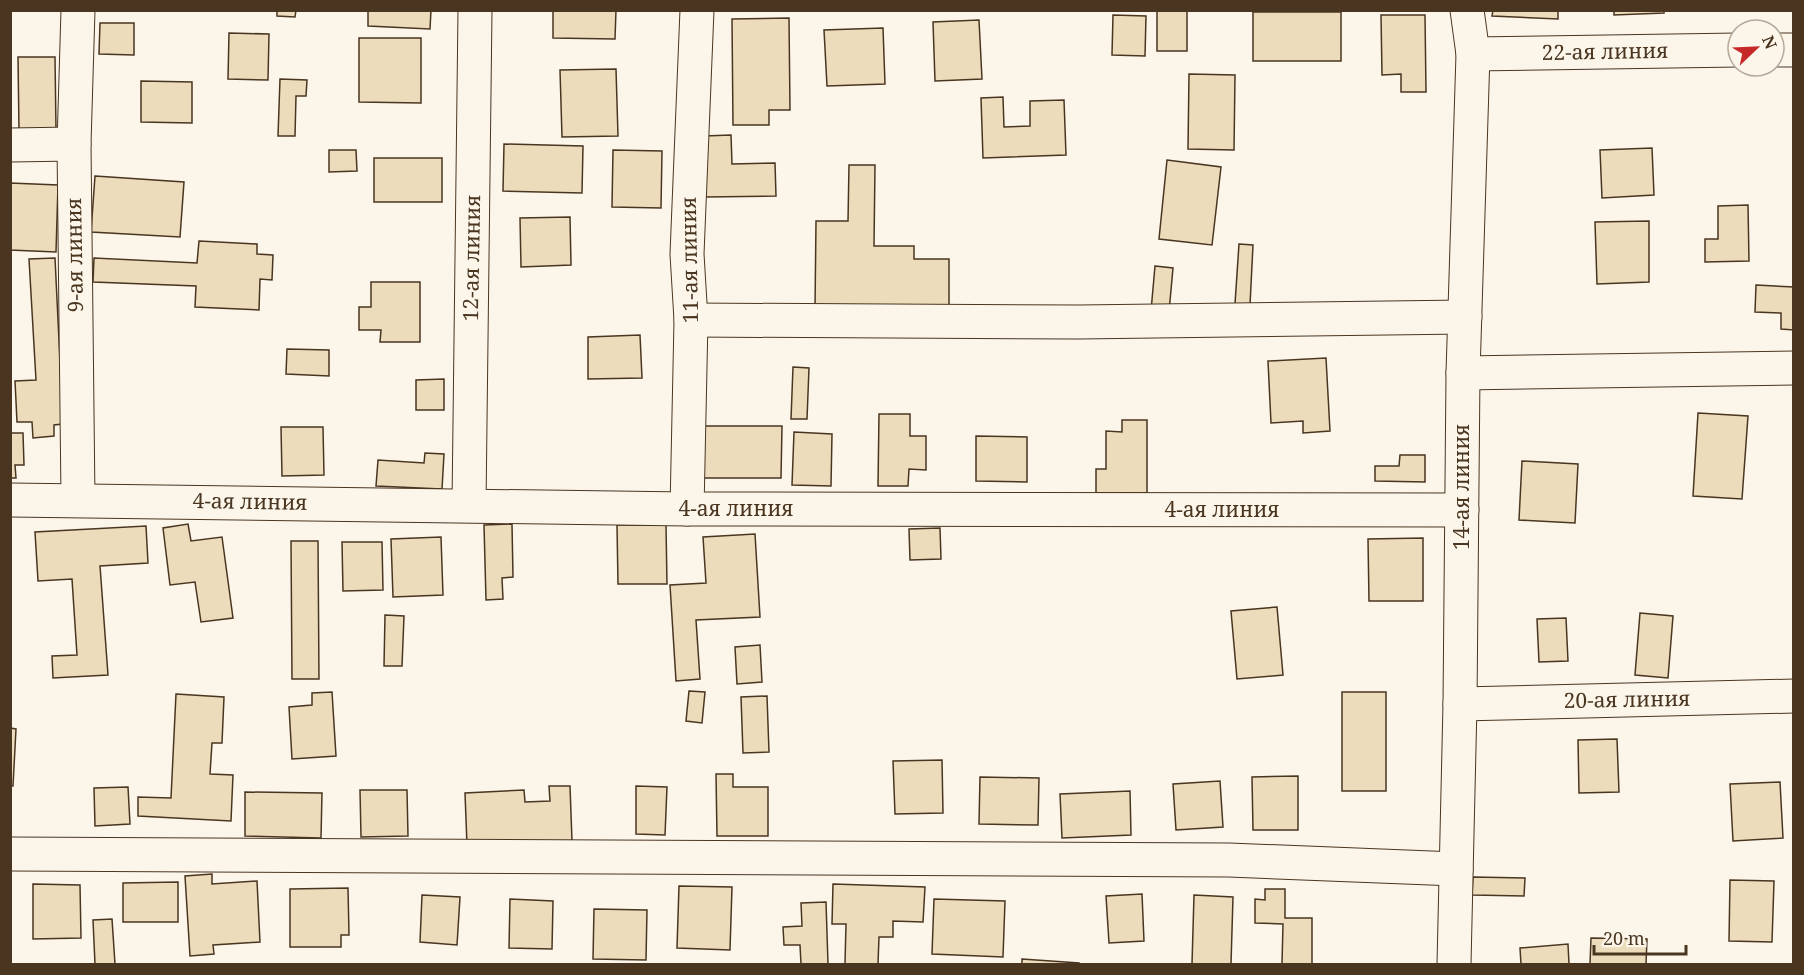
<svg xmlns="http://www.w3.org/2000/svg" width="1804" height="975" viewBox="0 0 1804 975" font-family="'Noto Serif',serif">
	<rect width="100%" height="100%" fill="#fbf6e9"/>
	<g fill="#ecdcbc" stroke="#4a3520" stroke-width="1.5">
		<path d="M277,10H296L295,17L277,16Z"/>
		<path d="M368,10H431L430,29L368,26Z"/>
		<path d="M553,10H616L615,39L553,38Z"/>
		<rect x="1157" y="10" width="30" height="41"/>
		<path d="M1493,10H1558V19L1492,16Z"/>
		<path d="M1614,10H1664V13L1614,15Z"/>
		<rect x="1253" y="12" width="88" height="49"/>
		<path d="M1113,15L1146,16L1145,56L1112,55Z"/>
		<path d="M1381,15H1425L1426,92H1401V74L1382,75Z"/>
		<path d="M789,18L790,110H769V125H733L732,19Z"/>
		<path d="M979,20L982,79L935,81L933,22Z"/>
		<path d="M100,23H134V55L99,54Z"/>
		<path d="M883,28L885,84L827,86L824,30Z"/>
		<path d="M229,33L269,34L268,80L228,79Z"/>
		<path d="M359,38H421V103L359,102Z"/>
		<path d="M18,57H55L56,130H19Z"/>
		<path d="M616,69L618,136L562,137L560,70Z"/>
		<path d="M1189,74L1235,75L1234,150L1188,149Z"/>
		<path d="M280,79L307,80L306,96H296L295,136H278Z"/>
		<path d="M141,81L192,82V123L141,122Z"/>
		<path d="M1003,97L1004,127L1030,126V101L1064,100L1066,155L983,158L981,98Z"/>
		<path d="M731,135L732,164L775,163L776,196L705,197L704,136Z"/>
		<path d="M504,144L583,146L582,193L503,191Z"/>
		<path d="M1652,148L1654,195L1602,198L1600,150Z"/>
		<path d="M329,150H356L357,171L329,172Z"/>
		<path d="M613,150L662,151L661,208L612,207Z"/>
		<rect x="374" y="158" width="68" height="44"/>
		<path d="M1167,160L1221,167L1212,245L1159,239Z"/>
		<path d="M849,165H875L874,246H914V259H949V310L815,309L816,221H848Z"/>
		<path d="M95,176L184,182L180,237L91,232Z"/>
		<path d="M10,183L58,185L56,252L10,250Z"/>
		<path d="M1748,205L1749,261L1705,262V239H1718V206Z"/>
		<path d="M570,217L571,265L521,267L520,218Z"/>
		<path d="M1649,221V282L1597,284L1595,222Z"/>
		<path d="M199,241L257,244V254L273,255L272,280L260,279L259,310L195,307L196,286L93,282L94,258L197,263Z"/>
		<path d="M1239,244L1253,245L1250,305L1235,304Z"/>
		<path d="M55,258L63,424L54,425V436L33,438L32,422H17L15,381L36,380L29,259Z"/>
		<path d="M1155,266L1173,268L1169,312L1151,311Z"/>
		<path d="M371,282H420V342H380L381,330H359V307H371Z"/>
		<path d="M1756,285L1794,287V330L1781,329V313L1755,312Z"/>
		<path d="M640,335L642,378L588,379V337Z"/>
		<path d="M287,349L329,350V376L286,374Z"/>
		<path d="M1326,358L1330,431L1303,433V421L1271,423L1268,361Z"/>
		<path d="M793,367L809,368L807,419H791Z"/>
		<path d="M444,379V410H416V380Z"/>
		<path d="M1698,413L1748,416L1742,499L1693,496Z"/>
		<path d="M879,414H910V436H926V470L909,469L908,486H878Z"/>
		<path d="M1122,420H1147V493H1096V469H1106V431L1122,432Z"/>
		<path d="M697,426H782L781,478H696Z"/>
		<path d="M281,427H323L324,475L282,476Z"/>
		<path d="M794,432L832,434L831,486L792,485Z"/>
		<path d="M10,433H23L24,465H15L16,478H10Z"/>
		<path d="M976,436L1027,437V482L976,481Z"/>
		<path d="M425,453L444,454L442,489L376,486L378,460L424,463Z"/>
		<path d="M1400,455H1425V482L1375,481V466H1399Z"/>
		<path d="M1522,461L1578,464L1575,523L1519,520Z"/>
		<path d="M188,524L191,541L222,537L233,618L201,622L195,582L170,585L163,528Z"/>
		<path d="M512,524L513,577L502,578L503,599L486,600L484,525Z"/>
		<path d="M617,525H666L667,584H618Z"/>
		<path d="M146,526L148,563L100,566L108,675L53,678L52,656L77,655L72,579L38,581L35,532Z"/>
		<path d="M940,528L941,559L910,560L909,529Z"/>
		<path d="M755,534L760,617L696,620L700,679L676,681L670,585L706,583L703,537Z"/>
		<path d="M441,537L443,595L393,597L391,539Z"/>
		<path d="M1423,538V601H1369L1368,539Z"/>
		<path d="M291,541H318L319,679H292Z"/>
		<path d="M342,542H382L383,590L343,591Z"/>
		<path d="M1277,607L1283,675L1237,679L1231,611Z"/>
		<path d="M1640,613L1673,616L1668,678L1635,675Z"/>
		<path d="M385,615L404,616L402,666H384Z"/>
		<path d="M1566,618L1568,661L1539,662L1537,619Z"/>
		<path d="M760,645L762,682L737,684L735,647Z"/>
		<path d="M689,691L705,692L702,723L686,721Z"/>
		<path d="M332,692L336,756L292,759L289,707L312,705V693Z"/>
		<rect x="1342" y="692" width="44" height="99"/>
		<path d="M176,694L224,697L222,743H212L210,774L233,775L231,821L138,816V797L171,798Z"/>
		<path d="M767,696L769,752L743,753L741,697Z"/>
		<path d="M10,728L16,729L13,786H10Z"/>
		<path d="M1617,739L1619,792L1579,793L1578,740Z"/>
		<path d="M942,760L943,813L895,814L893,761Z"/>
		<path d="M716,774H733V787H768V836H717Z"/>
		<path d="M1298,776V830H1253L1252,777Z"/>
		<path d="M980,777L1039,778L1038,825L979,824Z"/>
		<path d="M1220,781L1223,827L1176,830L1173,784Z"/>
		<path d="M1780,782L1783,838L1733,841L1730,784Z"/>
		<path d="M549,786H570L572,841L467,845L465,793L524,790L525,802L550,801Z"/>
		<path d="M636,786L667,787L665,835L636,834Z"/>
		<path d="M128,787L130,824L95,826L94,788Z"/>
		<path d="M360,790H407L408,836L361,837Z"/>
		<path d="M1130,791L1131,835L1062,838L1060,794Z"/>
		<path d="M245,792L322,793L321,838L245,836Z"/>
		<path d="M212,874V884L257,881L260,942L213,945L214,954L190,956L185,876Z"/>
		<path d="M1473,877L1525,878L1524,896L1472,895Z"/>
		<path d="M1730,880L1774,881L1772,942L1729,941Z"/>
		<path d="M178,882V922H123V883Z"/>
		<path d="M33,884L80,885L81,938L33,939Z"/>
		<path d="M833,884L925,887L923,922L893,921V937H879L878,964H845L846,924H832Z"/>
		<path d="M679,886L732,887L730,950L677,948Z"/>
		<path d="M348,888L349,935H341V947H290V889Z"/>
		<path d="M1265,889H1285V918H1312V964H1282L1283,924L1255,923V899L1265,900Z"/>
		<path d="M1142,894L1144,941L1109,943L1106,896Z"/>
		<path d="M422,895L460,897L457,945L420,942Z"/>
		<path d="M1194,895L1233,897L1231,964H1192Z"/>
		<path d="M510,899L553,901L552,949L509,948Z"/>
		<path d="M934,899L1005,901L1003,957L932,954Z"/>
		<path d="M826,902L828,964H801L800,945H784L783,927L802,926L801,903Z"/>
		<path d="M594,909L647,910L646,960L593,959Z"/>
		<path d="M112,919L115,964H95L93,920Z"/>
		<path d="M1591,938L1647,939L1646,964H1590Z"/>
		<path d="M1568,944L1569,964H1521L1520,948Z"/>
		<path d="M1022,959L1079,963V964H1022Z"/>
	</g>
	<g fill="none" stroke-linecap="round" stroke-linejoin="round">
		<defs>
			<g id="minor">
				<path d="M1774,50H1794"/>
				<path d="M1473,54L1738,50"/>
				<path d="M10,145L74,144"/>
				<path d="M691,320L1079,322L1465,317"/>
				<path d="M1463,373L1794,368"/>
				<path d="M10,500L687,509L1462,510"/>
				<path d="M78,500L74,144L78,10"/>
				<path d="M469,505L475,10"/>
				<path d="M687,509L691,320L687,254L697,10"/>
				<path d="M1460,704L1794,696"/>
				<path d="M10,854L1229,860L1456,869"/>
				<path d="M1454,964L1460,704L1463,373L1473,54L1467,10"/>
			</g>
		</defs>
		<use href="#minor" stroke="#4a3520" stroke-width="35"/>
		<use href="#minor" stroke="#fbf6e9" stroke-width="33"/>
	</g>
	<g text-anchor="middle" stroke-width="4.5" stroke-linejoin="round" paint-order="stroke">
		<g font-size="21" fill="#4a3520" stroke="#fbf6e9">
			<text transform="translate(1605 52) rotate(-1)" y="7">22-ая линия</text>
			<text transform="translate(75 255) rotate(-91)" y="7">9-ая линия</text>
			<text transform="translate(472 258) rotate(-89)" y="7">12-ая линия</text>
			<text transform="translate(690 260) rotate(-91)" y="7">11-ая линия</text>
			<text transform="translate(1462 487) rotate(-90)" y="7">14-ая линия</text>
			<text transform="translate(250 502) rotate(1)" y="7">4-ая линия</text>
			<text x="736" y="516">4-ая линия</text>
			<text x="1222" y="517">4-ая линия</text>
			<text transform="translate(1627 700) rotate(-1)" y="7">20-ая линия</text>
		</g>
	</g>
	<rect width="1804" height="975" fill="none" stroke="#4a3520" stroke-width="24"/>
	<g transform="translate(1756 48) rotate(67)"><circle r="28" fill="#fbf6e9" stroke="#b4a999" stroke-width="1.5"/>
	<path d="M0-4.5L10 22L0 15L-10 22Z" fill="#c62828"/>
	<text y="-9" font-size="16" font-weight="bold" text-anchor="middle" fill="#4a3520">N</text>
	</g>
	<path d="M1594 945v9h92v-9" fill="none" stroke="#4a3520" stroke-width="3"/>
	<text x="1603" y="945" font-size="18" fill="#4a3520" stroke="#fbf6e9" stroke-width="4.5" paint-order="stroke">20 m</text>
</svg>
